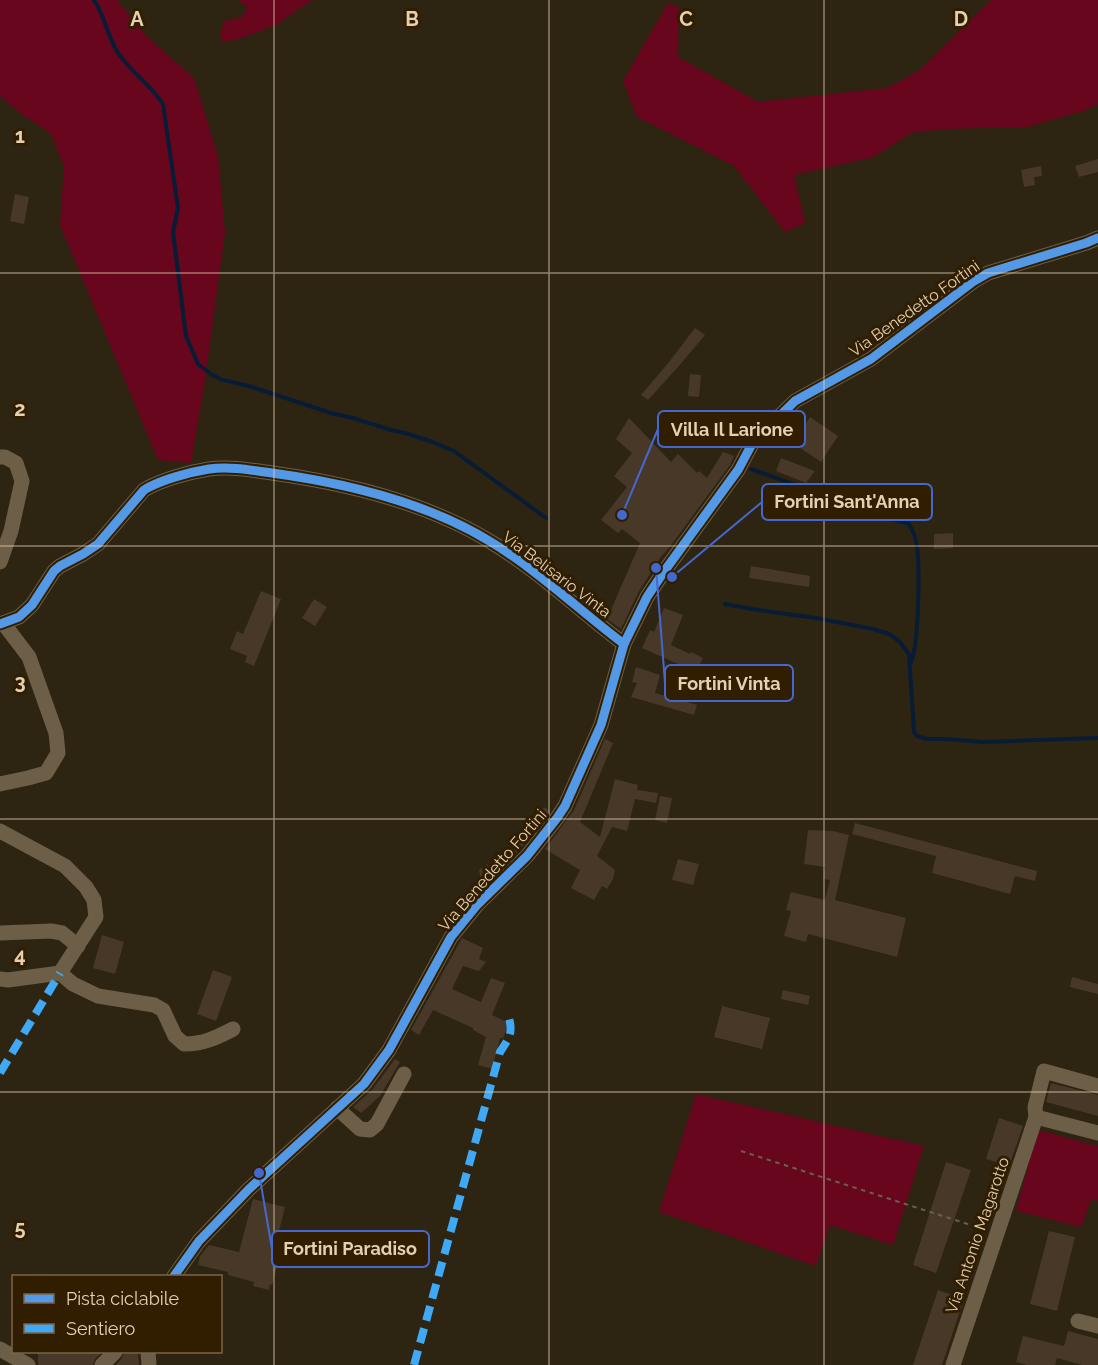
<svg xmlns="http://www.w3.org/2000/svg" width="1098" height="1365" viewBox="0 0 1098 1365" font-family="Raleway,sans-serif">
	<rect width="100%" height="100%" fill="#2e2412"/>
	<g fill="#67061d">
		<path d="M0,0H117L144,34L194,78L218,156L225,233L204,387L191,463L158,460L60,225L64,166L51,134L20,113L0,96Z"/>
		<path d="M238,0H312L276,25L239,39L222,42L220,34L224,21L241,17L248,8Z"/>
		<path d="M991,0H1098V104L1083,111L1027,127L943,129L911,133L874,157L794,175L805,223L785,232L734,166L637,117L623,81L668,3L679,7L678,57L758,102L887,88L920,70Z"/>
		<path d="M696,1094L924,1146L893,1245L830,1225L816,1266L659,1212Z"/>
		<path d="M1038,1130L1098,1146V1201L1091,1200L1081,1227L1016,1211Z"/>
	</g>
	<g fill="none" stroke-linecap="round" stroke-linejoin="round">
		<g stroke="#091c35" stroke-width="4">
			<path d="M94,0C105,16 108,38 118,53C131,72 151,85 163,104L178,208L173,232L186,336L198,364L211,374L220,379L252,387L331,413L353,418L391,430L405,433L430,441L454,451L546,518"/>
			<path d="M751,469L876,514L909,524C911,528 914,533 915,537C921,556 919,644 911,662"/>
			<path d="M725,604L752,609L816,618L873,629L889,634L899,641L909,654L914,732L917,736L927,739H947L983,742L1098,738"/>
		</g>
	</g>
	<g fill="#473828">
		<path d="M1098,159V172L1079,177L1075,166Z"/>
		<path d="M1041,166L1042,176L1034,177L1035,185L1024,187L1021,170Z"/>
		<path d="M15,194L29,197L24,224L10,221Z"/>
		<path d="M695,328L705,335L678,367L648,400L641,395L669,362Z"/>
		<path d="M690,374L701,375L699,397L688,396Z"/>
		<path d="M810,417L838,436L821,462L793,443Z"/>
		<path d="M629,418L671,462L678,454L697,473L699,471L707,478L723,452L734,456L730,465L672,544L660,558L638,593L621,629L607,619L640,543L622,529L618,533L601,520L627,487L614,476L632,453L616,439Z"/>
		<path d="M781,458L815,471L806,483L776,471Z"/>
		<path d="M953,533V548L934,549V534Z"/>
		<path d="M751,566L810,576L809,587L749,578Z"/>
		<path d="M261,591L281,599L254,666L245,662L247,656L230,649L237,631L243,634Z"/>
		<path d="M314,599L327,607L315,626L302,618Z"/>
		<path d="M664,608L683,615L671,645L690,654L691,652L703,658L696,672L642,648L650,630L654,632Z"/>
		<path d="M636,667L660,675L655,693L697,705L694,715L631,697L637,683L632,682Z"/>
		<path d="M605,739L613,743L580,822L600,837L615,779L638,785L637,790L658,793L656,803L635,799L627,831L612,827L597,856L615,870L613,879L607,889L602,886L594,900L571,888L580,870L545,849L574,810Z"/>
		<path d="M660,796L672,798L667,823L655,820Z"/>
		<path d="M544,807L550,811L520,849L490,879L488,877L481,882L479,870L487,864L491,870L500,861L502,863L531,826Z"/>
		<path d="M855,823L1037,871L1035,881L1015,876L1010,894L932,873L936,856L852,834Z"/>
		<path d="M808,830L833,831L849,835L835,900L906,918L897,957L808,934L806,942L784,936L791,911L786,910L791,892L825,900L830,880L823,879L825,867L804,864Z"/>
		<path d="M678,859L699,864L693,885L672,880Z"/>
		<path d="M102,935L124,942L115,974L93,968Z"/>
		<path d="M462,938L483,948L479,959L486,962L479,971L463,966L452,989L481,1002L491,978L505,983L492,1015L507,1022L506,1030L503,1038H500L492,1069L478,1065L486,1037L473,1030V1028L433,1010L419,1035L411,1030Z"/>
		<path d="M213,970L232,977L216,1021L197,1014Z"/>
		<path d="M1072,977L1098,984V994L1070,987Z"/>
		<path d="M783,990L810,996L808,1005L781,999Z"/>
		<path d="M722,1006L770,1018L762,1049L714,1037Z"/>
		<path d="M395,1059L400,1062L380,1096L361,1113L353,1107L372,1090Z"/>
		<path d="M1051,1083L1098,1095V1116L1046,1102Z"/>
		<path d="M999,1118L1023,1126L1009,1166L986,1159Z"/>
		<path d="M946,1162L971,1170L936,1273L913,1265Z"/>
		<path d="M253,1199L285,1207L273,1255L280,1256L272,1285L270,1284L269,1290L253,1286L254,1282L228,1275V1272L198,1265L200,1256L209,1245L239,1252Z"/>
		<path d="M1049,1231L1075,1237L1057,1311L1030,1304Z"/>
		<path d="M938,1290L964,1299L942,1365H913Z"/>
		<path d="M1068,1331L1098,1339V1365H1082L1057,1358L1055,1365H1027L1016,1362L1023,1336L1064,1346Z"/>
		<path d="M38,1352H102L95,1359L93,1365H38Z"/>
		<path d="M124,1352H130L138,1354L139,1365H116L122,1358Z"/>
	</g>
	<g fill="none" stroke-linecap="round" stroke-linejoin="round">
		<path stroke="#6a604d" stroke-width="2" stroke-dasharray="4.5 4.5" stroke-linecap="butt" d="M741,1151L983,1229"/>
		<g stroke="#6d5f47" stroke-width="15">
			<path d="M0,457H5L16,463L22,481L11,531L0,562"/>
			<path d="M0,624L19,617L32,605L54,571L60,566L83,554L98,544L144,490C160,480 190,472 209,469C229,466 251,470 272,473C345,483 428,503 491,542C539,571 580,611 624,644"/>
			<path d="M0,784L28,778L46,773L58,753L56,733L29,657L4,624"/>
			<path d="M0,831L65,866L86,887L94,900L96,917L60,973"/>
			<path d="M0,933L51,931L62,933L78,946"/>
			<path d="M60,973L73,984L98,996L154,1005L163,1010L175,1036L184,1044C203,1044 216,1038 233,1029"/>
			<path d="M0,979L8,980L60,973"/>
			<path d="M337,1108L360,1129L370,1130L377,1124L404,1074"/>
			<path d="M1036,1117L1098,1133"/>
			<path d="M174,1276L199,1241L249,1189L364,1084L389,1050L451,937L477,905L527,856L557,818L565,806L601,725L624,644L647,597L663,573L738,470L753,442L795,401L871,359L974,281L988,273L1086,243L1098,238"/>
			<path d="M1078,1321L1098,1326"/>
			<path d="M0,1349L28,1365"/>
			<path d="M148,1352L149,1365"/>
			<path d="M102,1365L115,1352"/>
			<path d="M953,1365L1036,1117L1035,1107L1044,1071L1098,1086"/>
		</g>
		<g stroke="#3fa9f5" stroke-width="8" stroke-dasharray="15 8" stroke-linecap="butt">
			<path d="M0,1073L60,973"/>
			<path d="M414,1365L500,1052C509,1038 514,1033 508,1015"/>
		</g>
		<defs>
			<g id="cycleway">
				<path d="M0,624L19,617L32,605L54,571L60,566L83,554L98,544L144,490C160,480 190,472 209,469C229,466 251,470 272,473C345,483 428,503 491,542C539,571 580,611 624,644"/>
				<path d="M174,1276L199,1241L249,1189L364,1084L389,1050L451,937L477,905L527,856L557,818L565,806L601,725L624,644L647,597L663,573L738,470L753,442L795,401L871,359L974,281L988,273L1086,243L1098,238"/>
			</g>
		</defs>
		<use href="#cycleway" stroke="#311e00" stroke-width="13"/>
		<use href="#cycleway" stroke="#5399e6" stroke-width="9"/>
	</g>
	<path fill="none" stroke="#e5d0b2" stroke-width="1.5" stroke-opacity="0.55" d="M274,0V1365M549,0V1365M824,0V1365M0,273H1098M0,546H1098M0,819H1098M0,1092H1098"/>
	<g text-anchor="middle" stroke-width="6" stroke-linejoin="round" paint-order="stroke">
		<g font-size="16" fill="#e5d0b2" stroke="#311e00">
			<text transform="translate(914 308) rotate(-35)" y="6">Via Benedetto Fortini</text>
			<text transform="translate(557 574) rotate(37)" y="6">Via Belisario Vinta</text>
			<text transform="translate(492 870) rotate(-49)" y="6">Via Benedetto Fortini</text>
			<text transform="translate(977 1235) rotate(-71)" y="6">Via Antonio Magarotto</text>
		</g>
	</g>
	<g font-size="20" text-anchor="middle" font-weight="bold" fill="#e5d0b2" stroke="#311e00" stroke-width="6" stroke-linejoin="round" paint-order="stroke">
		<text x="137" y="26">A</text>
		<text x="412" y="26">B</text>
		<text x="686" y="26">C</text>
		<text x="961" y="26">D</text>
		<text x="20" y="143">1</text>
		<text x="20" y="416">2</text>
		<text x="20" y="689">3</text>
		<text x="20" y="962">4</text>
		<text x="20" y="1235">5</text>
	</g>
	<path fill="none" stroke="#4568d0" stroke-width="2" d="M622 515L658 429M672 577L762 502M656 568L665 683M259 1173L272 1249"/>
	<g fill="#4568d0" stroke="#311e00" stroke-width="2">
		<circle cx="622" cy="515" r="6"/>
		<circle cx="672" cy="577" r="6"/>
		<circle cx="656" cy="568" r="6"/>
		<circle cx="259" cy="1173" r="6"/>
	</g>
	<g fill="#311e00" stroke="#4568d0" stroke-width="2">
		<rect x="658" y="411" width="147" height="36" rx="6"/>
		<rect x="762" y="484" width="170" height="36" rx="6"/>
		<rect x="665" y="665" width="128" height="36" rx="6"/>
		<rect x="272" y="1231" width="157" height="36" rx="6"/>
	</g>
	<g font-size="18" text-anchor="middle" font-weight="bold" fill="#e5d0b2">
		<text x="732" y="436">Villa Il Larione</text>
		<text x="847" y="508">Fortini Sant'Anna</text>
		<text x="729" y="690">Fortini Vinta</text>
		<text x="350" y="1255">Fortini Paradiso</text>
	</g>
	<rect x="12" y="1275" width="210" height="78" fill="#311e00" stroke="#796547" stroke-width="1.5"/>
	<rect x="24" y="1294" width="30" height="9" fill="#5399e6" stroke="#796547" stroke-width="1.5"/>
	<text x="66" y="1305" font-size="18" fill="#e5d0b2">Pista ciclabile</text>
	<rect x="24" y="1324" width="30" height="9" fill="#3fa9f5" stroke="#796547" stroke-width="1.5"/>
	<text x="66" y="1335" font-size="18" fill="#e5d0b2">Sentiero</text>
</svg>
